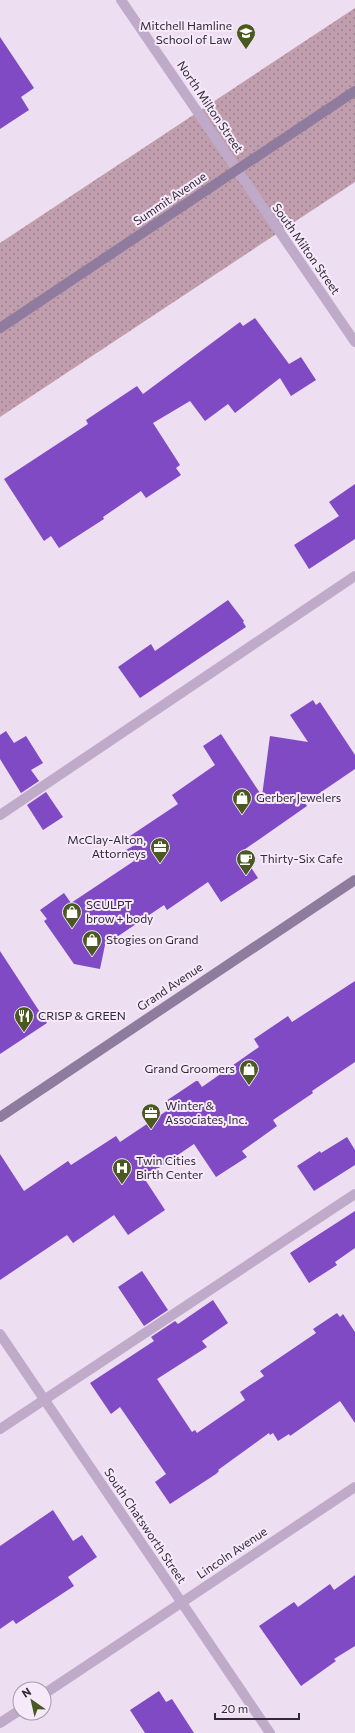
<svg xmlns="http://www.w3.org/2000/svg" width="355" height="1733" viewBox="0 0 355 1733" font-family="Commissioner,sans-serif">
	<defs>
		<pattern id="grass-dots" width="8" height="8" patternUnits="userSpaceOnUse"><rect width="8" height="8" fill="#c19eae"/><path d="M2 2h.1M6 6h.1" fill="none" stroke="#9d818f" stroke-width="1.8" stroke-linecap="round"/></pattern>
	</defs>
	<rect width="100%" height="100%" fill="#eddef2"/>
	<path fill="url(#grass-dots)" d="M355,8V182L0,417V243Z"/>
	<g fill="#804ac4">
		<path d="M0,37L34,88L21,97L29,110L0,129Z"/>
		<path d="M255,318L289,364L301,357L316,380L291,396L280,378L235,413L228,404L205,421L190,401L153,423L180,465L176,468L181,475L146,498L141,491L103,517L104,519L59,548L51,536L44,541L4,479L88,424L86,420L137,386L143,394L240,322L243,326Z"/>
		<path d="M355,484V539L309,569L294,545L339,516L329,502Z"/>
		<path d="M228,600L244,621L243,622L246,627L140,698L118,667L151,644L155,651Z"/>
		<path d="M313,700L316,705L320,702L355,755V769L305,803L307,806L241,852L258,878L221,902L208,882L167,910L164,905L105,945L100,969L74,964L44,921L47,919L40,910L64,893L71,903L134,861L126,850L133,846L127,838L178,804L172,795L215,765L203,746L221,734L262,796L270,736L308,742L290,715Z"/>
		<path d="M6,731L14,743L26,736L43,763L31,770L39,781L21,793L0,759V735Z"/>
		<path d="M46,792L63,817L43,830L27,805Z"/>
		<path d="M0,951L47,1023L0,1054Z"/>
		<path d="M355,981V1062L312,1091L313,1093L273,1120L277,1126L242,1151L247,1157L216,1177L194,1144L144,1178L165,1210L128,1235L114,1215L73,1243L67,1235L0,1280V1154L24,1191L68,1161L71,1165L116,1136L120,1142L171,1108L166,1101L196,1081H198L202,1087L259,1047L254,1039L288,1016L292,1022Z"/>
		<path d="M347,1137L355,1150V1165L314,1191L297,1166L320,1151L321,1153Z"/>
		<path d="M355,1211V1248L335,1262L337,1265L309,1283L290,1253Z"/>
		<path d="M142,1271L168,1310L144,1326L118,1287Z"/>
		<path d="M213,1300L228,1323L202,1341L207,1347L157,1379L192,1432L195,1430L197,1433L245,1400L240,1392L264,1376L260,1371L316,1333L313,1329L337,1313L340,1317L343,1314L355,1332V1423L340,1401L290,1436L289,1434L278,1441L273,1433L270,1435L269,1433L218,1470L219,1471L216,1474L170,1504L155,1482L166,1474L120,1407L111,1414L90,1383L154,1341L151,1337L175,1321L178,1324Z"/>
		<path d="M53,1510L73,1541L82,1535L97,1557L68,1577L74,1586L16,1624L13,1620L0,1629V1546Z"/>
		<path d="M355,1575V1646L334,1659L336,1661L301,1686L259,1626L294,1602L298,1607L330,1584L334,1590Z"/>
		<path d="M159,1691L166,1702L172,1699L194,1733H145L130,1710Z"/>
	</g>
	<g fill="none" stroke-linecap="round" stroke-linejoin="round">
		<g stroke="#bfaaca" stroke-width="10">
			<path d="M0,815L355,576"/>
			<path d="M0,1429L355,1194"/>
		</g>
		<g stroke="#bfaaca" stroke-width="10">
			<path d="M121,0L355,342"/>
			<path d="M0,1334L270,1733"/>
			<path d="M44,1694L355,1487"/>
			<path d="M0,1723L20,1710"/>
		</g>
		<g stroke="#8f7b9e" stroke-width="10">
			<path d="M0,328L355,91"/>
			<path d="M0,1117L355,880"/>
		</g>
	</g>
	<defs>
		<symbol id="university-pin" viewBox="-11 -11 22 30"><path d="M0 17L-7.5 6A9.5 9.5 0 1 1 7.5 6Z" fill="#49591f" stroke="#f6eafa"/><path d="M0-5L7-2L0 1L-7-2ZM-4 1L0 2.5L4 1V4Q0 6-4 4Z" fill="#fff"/></symbol>
		<symbol id="shop-pin" viewBox="-11 -11 22 30"><path d="M0 17L-7.5 6A9.5 9.5 0 1 1 7.5 6Z" fill="#49591f" stroke="#f6eafa"/><path d="M-5-2.5h2.3a2.7 3.5 0 0 1 5.4 0H5L5.5 6h-11ZM-1.5-2.5h3a1.5 2.3 0 0 0-3 0Z" fill="#fff"/></symbol>
		<symbol id="office-pin" viewBox="-11 -11 22 30"><path d="M0 17L-7.5 6A9.5 9.5 0 1 1 7.5 6Z" fill="#49591f" stroke="#f6eafa"/><path d="M-6-3h4V-5.5h4V-3h4V5H-6ZM-1-4.5V-3h2v-1.5ZM-6 0V1H6V0Z" fill="#fff"/></symbol>
		<symbol id="cafe-pin" viewBox="-11 -11 22 30"><path d="M0 17L-7.5 6A9.5 9.5 0 1 1 7.5 6Z" fill="#49591f" stroke="#f6eafa"/><path d="M-5.5-4.5H6V0H3Q3 3.5 0 3.5H-2.5Q-5.5 3.5-5.5 0ZM3-3.2v2h1.7v-2ZM-6 4.5H4V6H-6Z" fill="#fff"/></symbol>
		<symbol id="restaurant-pin" viewBox="-11 -11 22 30"><path d="M0 17L-7.5 6A9.5 9.5 0 1 1 7.5 6Z" fill="#49591f" stroke="#f6eafa"/><path d="M-5-6h1v4h1v-4h1v4h1v-4h1v5L-1.5 .5V6h-2V.5L-5-1ZM5-6V6H3V1.5H1.5Q1.5-4 5-6Z" fill="#fff"/></symbol>
		<symbol id="hospital-pin" viewBox="-11 -11 22 30"><path d="M0 17L-7.5 6A9.5 9.5 0 1 1 7.5 6Z" fill="#49591f" stroke="#f6eafa"/><path d="M-5-5h3v3.5h4V-5h3V5h-3V1.5h-4V5h-3Z" fill="#fff"/></symbol>
	</defs>
	<g fill-rule="evenodd">
		<use href="#university-pin" x="235" y="22" width="22" height="30"/>
		<use href="#shop-pin" x="231" y="787" width="22" height="30"/>
		<use href="#office-pin" x="149" y="836" width="22" height="30"/>
		<use href="#cafe-pin" x="235" y="848" width="22" height="30"/>
		<use href="#shop-pin" x="61" y="901" width="22" height="30"/>
		<use href="#shop-pin" x="81" y="929" width="22" height="30"/>
		<use href="#restaurant-pin" x="13" y="1005" width="22" height="30"/>
		<use href="#shop-pin" x="238" y="1058" width="22" height="30"/>
		<use href="#office-pin" x="140" y="1102" width="22" height="30"/>
		<use href="#hospital-pin" x="111" y="1157" width="22" height="30"/>
	</g>
	<g text-anchor="middle" stroke-width="4" stroke-linejoin="round" paint-order="stroke">
		<g font-size="12" fill="#312938" stroke="#f6eafa" text-anchor="start">
			<text x="232" y="30" text-anchor="end">Mitchell Hamline<tspan x="232" dy="14">School of Law</tspan></text>
			<text x="256" y="802">Gerber Jewelers</text>
			<text x="146" y="844" text-anchor="end">McClay-Alton,<tspan x="146" dy="14">Attorneys</tspan></text>
			<text x="260" y="863">Thirty-Six Cafe</text>
			<text x="86" y="909">SCULPT<tspan x="86" dy="14">brow + body</tspan></text>
			<text x="106" y="944">Stogies on Grand</text>
			<text x="38" y="1020">CRISP &amp; GREEN</text>
			<text x="235" y="1073" text-anchor="end">Grand Groomers</text>
			<text x="165" y="1110">Winter &amp;<tspan x="165" dy="14">Associates, Inc.</tspan></text>
			<text x="136" y="1165">Twin Cities<tspan x="136" dy="14">Birth Center</tspan></text>
		</g>
		<g font-size="12" fill="#312938" stroke="#f6eafa">
			<text transform="translate(210 107) rotate(56)" y="4">North Milton Street</text>
			<text transform="translate(170 199) rotate(-34)" y="4">Summit Avenue</text>
			<text transform="translate(306 249) rotate(55)" y="4">South Milton Street</text>
			<text transform="translate(170 987) rotate(-34)" y="4">Grand Avenue</text>
			<text transform="translate(145 1526) rotate(56)" y="4">South Chatsworth Street</text>
			<text transform="translate(232 1553) rotate(-34)" y="4">Lincoln Avenue</text>
		</g>
	</g>
	<g transform="translate(32 1701) rotate(326)"><circle r="19" fill="#f6eafa" stroke="#a79dac"/>
	<path d="M0-3L7 15L0 10L-7 15Z" fill="#49591f"/>
	<text y="-6" font-size="11" font-weight="bold" text-anchor="middle" fill="#312938">N</text>
	</g>
	<path d="M215 1713v6h84v-6" fill="none" stroke="#312938" stroke-width="2"/>
	<text x="221" y="1713" font-size="12" fill="#312938" stroke="#f6eafa" stroke-width="3" paint-order="stroke">20 m</text>
</svg>
